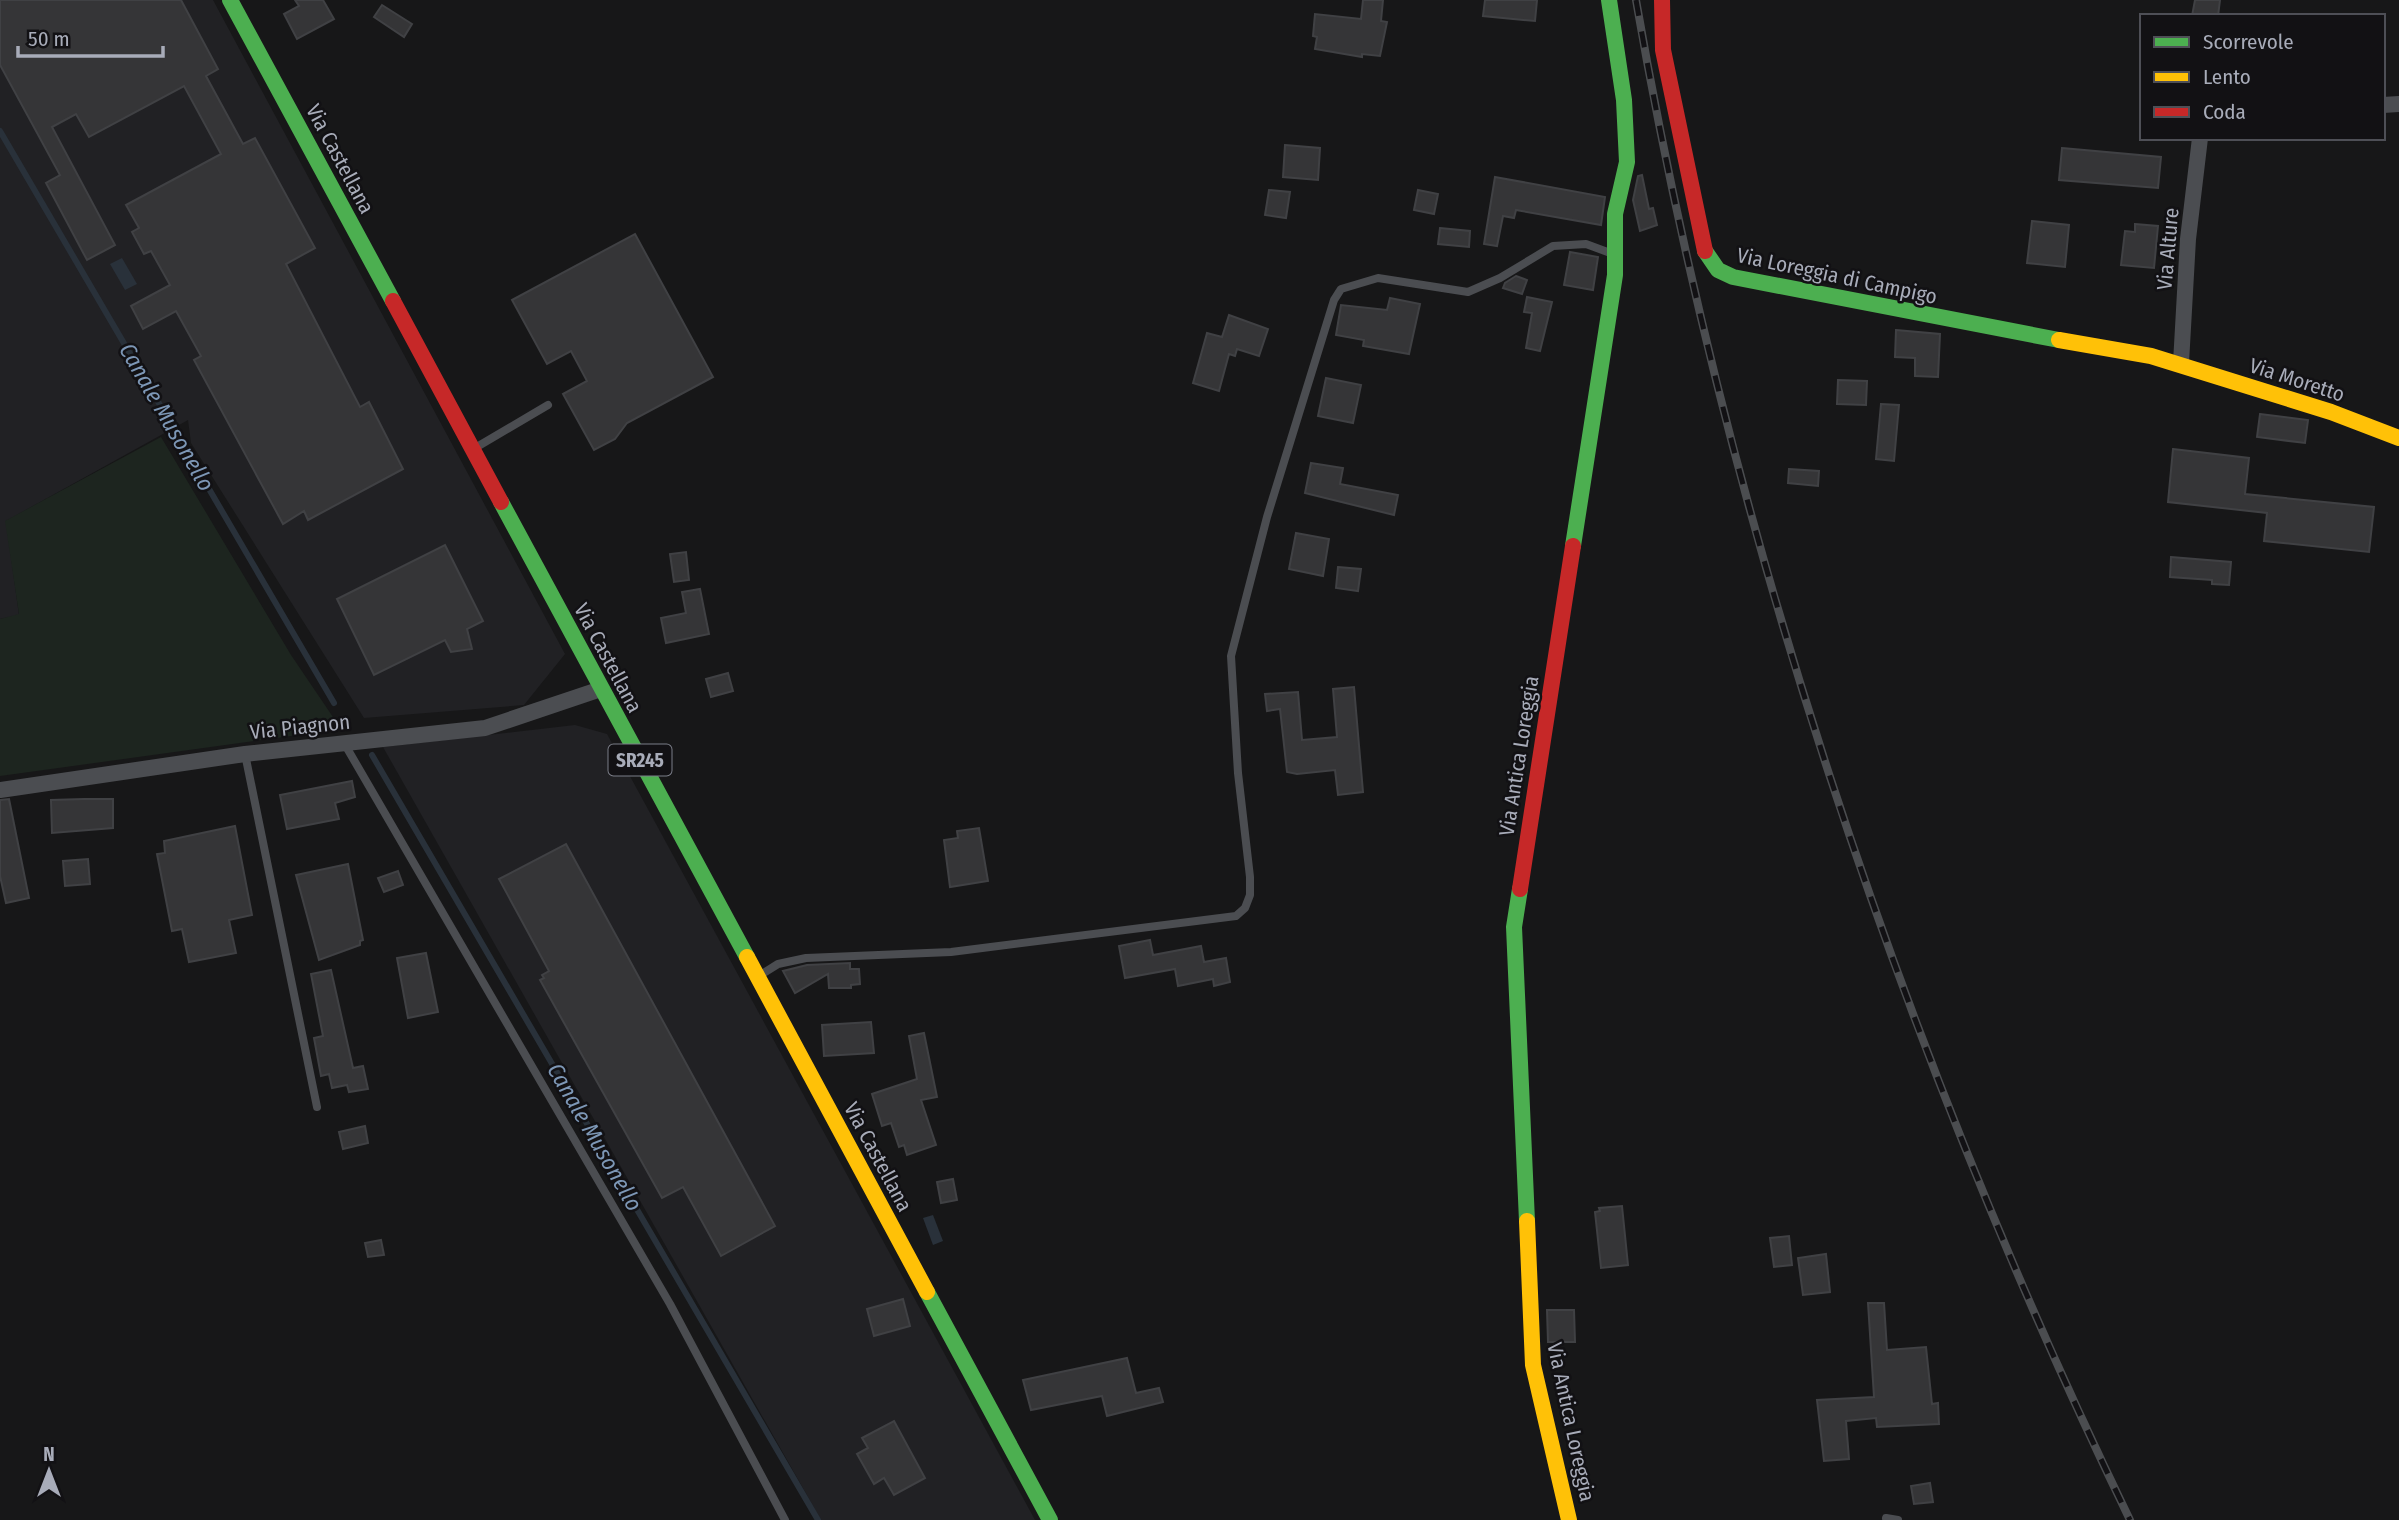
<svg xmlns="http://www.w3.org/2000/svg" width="2399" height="1520" viewBox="0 0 2399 1520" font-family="'Fira Sans Condensed',sans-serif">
	<rect width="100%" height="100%" fill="#171718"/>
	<g fill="#212124">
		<path d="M0,0H213L565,654L524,705L364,718L191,443L188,420L6,521L19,615L0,619Z"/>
		<path d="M575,725L607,734L1035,1520H821L383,747Z"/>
	</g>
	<path fill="#1d251f" d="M161,437L291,655L339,726L313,733L0,776V619L19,614L5,521Z"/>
	<g fill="#29313a">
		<path d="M122,258L137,284L125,290L110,264Z"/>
		<path d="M933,1215L943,1241L933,1245L923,1218Z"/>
	</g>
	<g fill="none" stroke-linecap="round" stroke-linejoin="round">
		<g stroke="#29313a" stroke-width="6">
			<path d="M0,131L334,703"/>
			<path d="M372,755L818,1520"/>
		</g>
	</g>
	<g fill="#353537" stroke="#404144" stroke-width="2">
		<path d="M0,0H181L218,69L206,76L243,144L255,138L315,248L286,264L360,407L369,402L403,469L308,520L304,511L283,524L194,360L201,356L176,311L143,329L131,306L170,285L151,251L144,254L132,232L139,228L126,205L221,154L184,86L89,137L76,114L52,127L115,245L87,260L46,183L60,175L0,65Z"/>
		<path d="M295,0H323L334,19L297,39L284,14L299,6Z"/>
		<path d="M1363,0H1383L1381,21L1387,22L1380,56L1362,54V57L1315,49L1317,37L1313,36L1315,14L1361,19Z"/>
		<path d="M1485,0H1537L1535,21L1483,16Z"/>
		<path d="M2195,0H2220L2218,16H2192Z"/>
		<path d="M382,5L412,24L404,37L374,17Z"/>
		<path d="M1285,145L1320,148L1318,180L1283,177Z"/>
		<path d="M2062,148L2161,157L2158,188L2059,180Z"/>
		<path d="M1642,175L1649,209L1653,208L1657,225L1640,231L1633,200L1638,176Z"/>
		<path d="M1495,177L1605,197L1601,225L1516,210L1514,218L1503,216L1497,246L1484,244Z"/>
		<path d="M1269,190L1290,192L1286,218L1265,215Z"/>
		<path d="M1418,190L1438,194L1434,214L1414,210Z"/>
		<path d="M2032,221L2069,225L2065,267L2027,263Z"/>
		<path d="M2135,224L2158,226L2154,268L2121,265L2125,231L2135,232Z"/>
		<path d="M1440,228L1470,231L1469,247L1438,244Z"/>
		<path d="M635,234L713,377L627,423L615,439L594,450L563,394L587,381L571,351L547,364L512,300Z"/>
		<path d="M1570,252L1598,257L1593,290L1564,285Z"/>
		<path d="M1516,276L1527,280L1522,294L1503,288L1505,283Z"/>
		<path d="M1527,297L1552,302L1540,351L1526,348L1532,313L1524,312Z"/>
		<path d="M1390,298L1420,304L1409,354L1363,346L1364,340L1336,335L1341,305L1387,310Z"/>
		<path d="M1229,315L1268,329L1259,356L1237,349L1235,356L1229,354L1219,391L1193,383L1207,333L1222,337Z"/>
		<path d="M1896,330L1940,334L1938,377L1915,376V358L1895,357Z"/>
		<path d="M1326,378L1361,385L1353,423L1318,416Z"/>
		<path d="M1838,380L1867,381L1866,405L1837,404Z"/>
		<path d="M1881,404L1899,405L1894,461L1876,459Z"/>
		<path d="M2260,414L2308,420L2305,443L2257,437Z"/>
		<path d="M2173,449L2249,458L2245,494L2374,507L2369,552L2264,541L2267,513L2168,502Z"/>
		<path d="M1311,463L1343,468L1340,484L1398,495L1394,515L1305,493Z"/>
		<path d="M1789,469L1819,471L1818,486L1788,483Z"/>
		<path d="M1296,533L1329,539L1323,576L1289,569Z"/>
		<path d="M445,545L483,621L467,629L472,649L451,652L445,640L374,675L337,599Z"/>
		<path d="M686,552L689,580L674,582L670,554Z"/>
		<path d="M2171,557L2231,562L2229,585L2212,584V580L2170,577Z"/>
		<path d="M1338,567L1361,569L1358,591L1336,588Z"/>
		<path d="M700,589L709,634L666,643L661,618L686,613L682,592Z"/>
		<path d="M728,673L733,691L711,697L706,679Z"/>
		<path d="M1354,687L1363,792L1338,795L1335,770L1297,774L1287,772L1280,709L1267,711L1265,694L1298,692L1302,740L1337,737L1333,689Z"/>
		<path d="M352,781L355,797L335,803L339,819L287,829L280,795Z"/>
		<path d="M9,799L29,898L6,903L0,876V800Z"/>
		<path d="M84,799H113V828L52,833L51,800Z"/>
		<path d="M235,826L252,915L229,920L236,953L189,962L182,929L172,931L157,854L165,853L164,841Z"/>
		<path d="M979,828L988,881L950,887L944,840L958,838L957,831Z"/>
		<path d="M566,844L775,1226L721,1256L683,1187L662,1198L540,980L544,978L542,975L549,971L499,879Z"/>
		<path d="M88,859L90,884L65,886L63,861Z"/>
		<path d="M348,864L363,940L360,941V945L319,960L296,875Z"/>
		<path d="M398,871L403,885L384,892L378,878Z"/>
		<path d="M1150,940L1153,955L1201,946L1204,962L1226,958L1230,982L1214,986L1213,979L1178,986L1175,969L1125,978L1119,946Z"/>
		<path d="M426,953L438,1012L408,1018L397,958Z"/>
		<path d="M850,963V969H859L860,984L851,985V988H829L828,974L795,993L783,971L807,965Z"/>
		<path d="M331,970L353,1068L363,1066L368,1089L349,1092L347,1085L332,1088L329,1074L321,1076L314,1038L323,1036L311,974Z"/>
		<path d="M871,1022L874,1053L824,1056L822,1025Z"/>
		<path d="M924,1033L937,1097L921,1100L936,1145L907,1155L904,1145L899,1147L891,1123L882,1126L872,1094L917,1079L909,1036Z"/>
		<path d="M365,1126L368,1143L343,1149L339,1132Z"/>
		<path d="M953,1179L957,1200L941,1203L937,1182Z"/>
		<path d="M1622,1206L1628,1265L1601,1268L1595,1212L1600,1211L1599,1208Z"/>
		<path d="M1789,1236L1792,1265L1774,1267L1770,1238Z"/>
		<path d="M381,1240L384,1255L368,1257L365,1243Z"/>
		<path d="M1826,1254L1830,1292L1803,1295L1798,1258Z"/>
		<path d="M903,1299L910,1326L874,1336L867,1309Z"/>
		<path d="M1868,1303H1884L1887,1350L1926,1347L1932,1404L1938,1403L1939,1424L1877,1427L1876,1418L1846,1421L1849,1459L1824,1461L1817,1400L1874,1397Z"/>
		<path d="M1547,1310H1574L1575,1342H1548Z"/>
		<path d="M1127,1358L1136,1393L1159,1388L1163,1402L1107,1416L1102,1396L1031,1410L1023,1380Z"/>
		<path d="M894,1421L925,1478L894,1495L884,1478L874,1484L857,1454L868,1448L862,1438Z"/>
		<path d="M1930,1483L1933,1502L1914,1504L1911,1486Z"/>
	</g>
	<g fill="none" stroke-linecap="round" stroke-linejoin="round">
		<g stroke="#4b4d51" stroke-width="8">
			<path d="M475,448L548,405"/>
			<path d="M344,743L670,1304L785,1520"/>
			<path d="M245,754L317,1107"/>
			<path d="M759,976L778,964L806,958L951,952L1236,916L1245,908L1250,895V877L1238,773L1231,656L1267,517L1334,300L1341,289L1378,278L1468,292L1500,278L1553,246L1586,244L1613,254"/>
			<path d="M1886,1518L1898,1520"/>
		</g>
		<g stroke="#4b4d51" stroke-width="16">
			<path d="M2383,105L2399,104"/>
			<path d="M2181,363L2188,239L2200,138"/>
			<path d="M0,790L245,754L485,728L601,689"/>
		</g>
		<g stroke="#4caf50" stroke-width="16">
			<path d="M230,0L393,301"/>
			<path d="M1705,251L1718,270L1733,277L2059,340"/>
			<path d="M501,502L747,957"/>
			<path d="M1573,546L1615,275V214L1627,162L1624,100L1609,0"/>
			<path d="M1520,889L1514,927L1527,1221"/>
			<path d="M927,1292L1050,1520"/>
		</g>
		<g stroke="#ffc107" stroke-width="16">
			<path d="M2059,340L2151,356L2331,412L2399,438"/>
			<path d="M747,957L927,1292"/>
			<path d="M1527,1221L1533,1365L1569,1520"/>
		</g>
		<g stroke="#c62828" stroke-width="16">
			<path d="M1662,0L1663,50L1705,251"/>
			<path d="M393,301L501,502"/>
			<path d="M1520,889L1573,546"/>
		</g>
		<defs>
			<path id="rail" d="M1636,0C1727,525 1898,1041 2130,1520"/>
		</defs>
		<use href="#rail" stroke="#4b4d50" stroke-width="8"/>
		<use href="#rail" stroke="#121114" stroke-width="5" stroke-dasharray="16" stroke-linecap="butt"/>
	</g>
	<g text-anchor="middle" stroke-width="5" stroke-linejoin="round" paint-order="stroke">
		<rect fill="#121114" stroke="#7b7e88" stroke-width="2" x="608.5" y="744.5" width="63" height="31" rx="5"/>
		<g font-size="19" font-weight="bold" fill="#a8acb9">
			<text x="640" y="767">SR245</text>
		</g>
		<g font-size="21" fill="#a8acb9" stroke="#121114">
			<text transform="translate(340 159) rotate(62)" y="7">Via Castellana</text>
			<text transform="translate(2168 249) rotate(-85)" y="7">Via Alture</text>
			<text transform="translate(1837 276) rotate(12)" y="7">Via Loreggia di Campigo</text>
			<text transform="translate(2297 380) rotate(18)" y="7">Via Moretto</text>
			<text transform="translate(608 658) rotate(62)" y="7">Via Castellana</text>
			<text transform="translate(300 727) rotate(-6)" y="7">Via Piagnon</text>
			<text transform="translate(1519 756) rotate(-81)" y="7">Via Antica Loreggia</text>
			<text transform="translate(878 1157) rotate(62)" y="7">Via Castellana</text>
			<text transform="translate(1571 1422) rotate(78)" y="7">Via Antica Loreggia</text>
		</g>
		<g font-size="23" font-style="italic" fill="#7d97b6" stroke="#121114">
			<text transform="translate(167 417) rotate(60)" y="8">Canale Musonello</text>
			<text transform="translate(595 1137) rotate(60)" y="8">Canale Musonello</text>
		</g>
	</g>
	<rect x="2140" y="14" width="245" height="126" fill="#121114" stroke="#4e4f56" stroke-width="2"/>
	<rect x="2154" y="37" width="35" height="10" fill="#4caf50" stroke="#4e4f56" stroke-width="2"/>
	<text x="2203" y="49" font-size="21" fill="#a8acb9">Scorrevole</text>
	<rect x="2154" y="72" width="35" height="10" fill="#ffc107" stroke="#4e4f56" stroke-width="2"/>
	<text x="2203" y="84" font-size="21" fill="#a8acb9">Lento</text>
	<rect x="2154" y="107" width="35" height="10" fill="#c62828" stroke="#4e4f56" stroke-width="2"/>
	<text x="2203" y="119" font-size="21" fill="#a8acb9">Coda</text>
	<g transform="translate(49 1471)" stroke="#121114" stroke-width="5" paint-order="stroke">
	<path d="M0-5L12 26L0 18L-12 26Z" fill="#a8acb9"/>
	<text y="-10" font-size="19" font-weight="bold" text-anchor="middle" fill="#a8acb9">N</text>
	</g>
	<path d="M18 46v10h145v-10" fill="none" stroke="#a8acb9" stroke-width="3.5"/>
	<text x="28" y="46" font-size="21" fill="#a8acb9" stroke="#121114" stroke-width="5" paint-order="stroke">50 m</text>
</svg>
